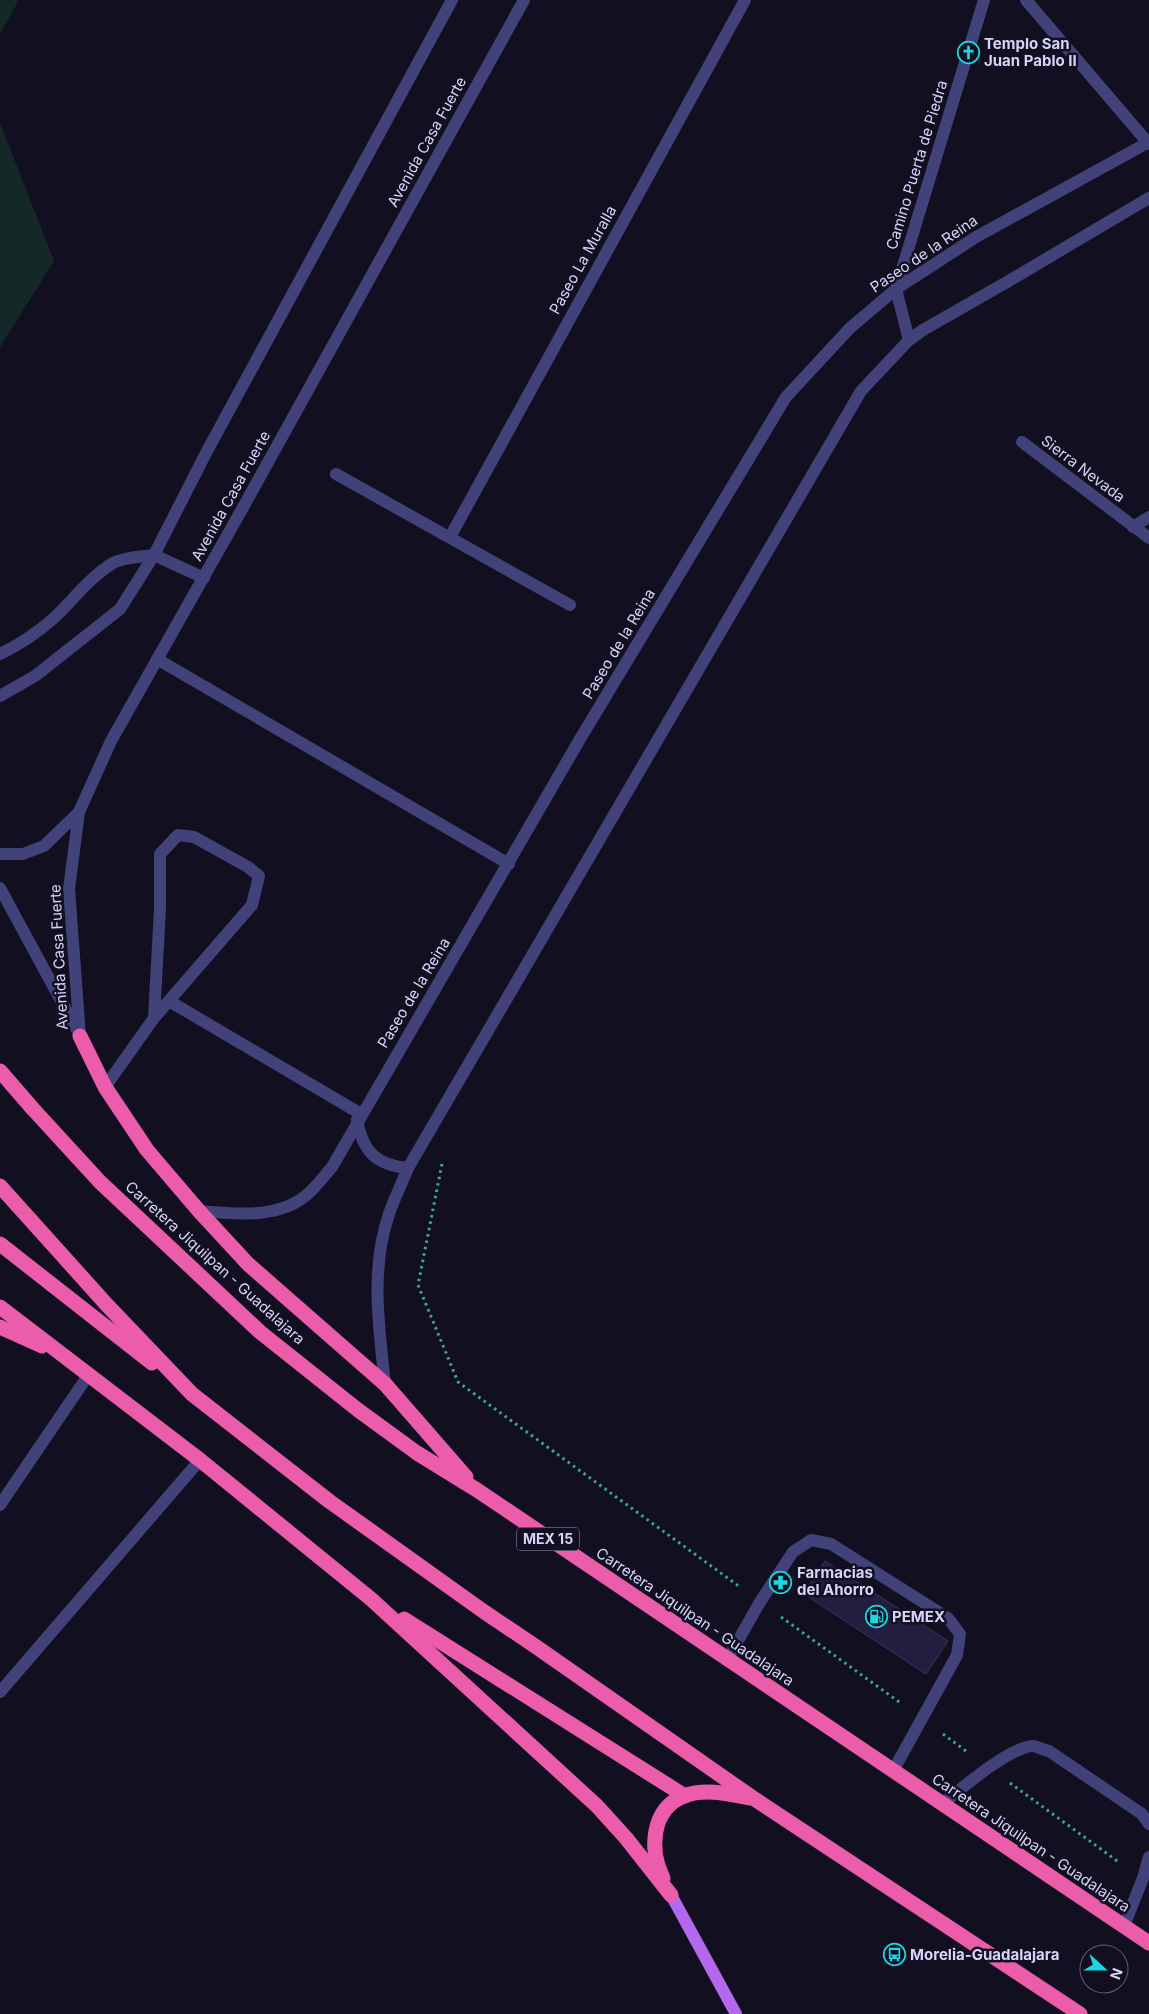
<svg xmlns="http://www.w3.org/2000/svg" width="1149" height="2014" viewBox="0 0 1149 2014" font-family="Inter,sans-serif">
	<rect width="100%" height="100%" fill="#121020"/>
	<g fill="#142927">
		<path d="M0,0H19L0,34Z"/>
		<path d="M0,123L54,261L0,347Z"/>
	</g>
	<path fill="#231e3f" stroke="#3a3368" d="M825,1561L948,1641L926,1674L804,1594Z"/>
	<g fill="none" stroke-linecap="round" stroke-linejoin="round">
		<g stroke="#3ca599" stroke-width="3" stroke-dasharray="2.5 4" stroke-linecap="butt">
			<path d="M442,1164L418,1285L458,1382L740,1587"/>
			<path d="M781,1617L902,1704"/>
			<path d="M943,1734L966,1751"/>
			<path d="M1010,1783L1120,1863"/>
		</g>
		<g stroke="#404279" stroke-width="12">
			<path d="M1026,0L1149,144"/>
			<path d="M909,340L896,289L984,0"/>
			<path d="M1022,442L1149,538"/>
			<path d="M336,474L570,605"/>
			<path d="M1133,527L1149,517"/>
			<path d="M450,537L745,0"/>
			<path d="M154,555L204,578"/>
			<path d="M0,654C19,645 38,632 54,618C73,600 90,577 113,563C125,557 141,557 154,555"/>
			<path d="M157,659L509,864"/>
			<path d="M0,696L35,676L120,609L154,555L206,453L452,0"/>
			<path d="M0,854H23L44,846L79,812"/>
			<path d="M0,888L78,1032"/>
			<path d="M169,1001L361,1114"/>
			<path d="M80,1036L69,889L79,812L111,741L241,511L524,0"/>
			<path d="M105,1087L154,1018L252,905L259,876L248,867L194,837L178,835L160,854V909L154,1018"/>
			<path d="M357,1120C363,1152 376,1165 408,1168"/>
			<path d="M199,1211C237,1214 282,1220 311,1191C319,1183 325,1175 332,1167L580,739L786,397L850,328L896,289L976,237L1149,142"/>
			<path d="M385,1384C379,1328 370,1269 389,1214C394,1199 402,1183 408,1168L861,391L909,340L923,330L1007,282L1149,198"/>
			<path d="M0,1505L89,1374"/>
			<path d="M727,1660L760,1602L793,1552L811,1540L831,1544L948,1618L960,1634L957,1655L893,1771"/>
			<path d="M0,1692L200,1460"/>
			<path d="M942,1804C961,1789 1010,1746 1034,1746C1038,1747 1044,1750 1049,1751L1142,1814L1149,1824"/>
			<path d="M1124,1926L1143,1878L1149,1857"/>
		</g>
		<path stroke="#b368ed" stroke-width="12" d="M671,1895L736,2014"/>
		<g stroke="#eb5daa" stroke-width="15">
			<path d="M80,1036L105,1087L147,1150L199,1211L248,1264L385,1384L466,1477"/>
			<path d="M0,1071L33,1109L100,1182L260,1332L358,1410L417,1453L477,1490L1149,1943"/>
			<path d="M0,1186L107,1305L192,1394L329,1501L483,1611L535,1646L753,1798L1080,2014"/>
			<path d="M0,1244L152,1363"/>
			<path d="M0,1307L200,1460L371,1599L597,1806L626,1838L671,1895"/>
			<path d="M0,1327L42,1346"/>
			<path d="M404,1619L685,1796"/>
			<path d="M663,1878C649,1850 651,1809 684,1796C705,1788 729,1794 749,1798"/>
		</g>
	</g>
	<defs>
		<symbol id="church-ring" viewBox="-11 -11 22 22"><circle r="9.5" fill="#121020" stroke="#1bd7df" stroke-width="1.5"/><path d="M-1.2-6h2.4v3.5h3.3v2.4h-3.3V6h-2.4V-.1h-3.3v-2.4h3.3Z" fill="#1bd7df"/></symbol>
		<symbol id="pharmacy-ring" viewBox="-11 -11 22 22"><circle r="9.5" fill="#121020" stroke="#1bd7df" stroke-width="1.5"/><path d="M-2-6h4v4h4v4h-4v4h-4v-4h-4v-4h4Z" fill="#1bd7df"/></symbol>
		<symbol id="fuel-ring" viewBox="-11 -11 22 22"><circle r="9.5" fill="#121020" stroke="#1bd7df" stroke-width="1.5"/><path d="M-5.5-6h7V0h2V4h1.3V-2.5L3-4.5l.8-.8L6-3V5H2.5V1h-1V6h-7ZM-4.2-4.7v3.2H.2V-4.7Z" fill="#1bd7df"/></symbol>
		<symbol id="bus-ring" viewBox="-11 -11 22 22"><circle r="9.5" fill="#121020" stroke="#1bd7df" stroke-width="1.5"/><path d="M-5-6H5V4H4V6H2V4H-2V6H-4V4H-5ZM-3.5-4V0h7V-4ZM-3.5 1.2v1.5H-2V1.2ZM2 1.2v1.5H3.5V1.2Z" fill="#1bd7df"/></symbol>
	</defs>
	<g fill-rule="evenodd">
		<use href="#church-ring" x="956" y="40" width="25" height="25"/>
		<use href="#pharmacy-ring" x="768" y="1570" width="25" height="25"/>
		<use href="#fuel-ring" x="864" y="1604" width="25" height="25"/>
		<use href="#bus-ring" x="882" y="1942" width="25" height="25"/>
	</g>
	<g text-anchor="middle" stroke-width="5" stroke-linejoin="round" paint-order="stroke">
		<rect fill="#121020" stroke="#9b99b9" stroke-width="1" x="517" y="1527.5" width="62" height="23" rx="4"/>
		<g font-size="14" font-weight="bold" fill="#d6d4fa">
			<text x="548" y="1544">MEX 15</text>
		</g>
		<g font-size="15" font-weight="bold" fill="#d6d4fa" stroke="#121020" text-anchor="start">
			<text x="984" y="49">Templo San<tspan x="984" dy="17">Juan Pablo II</tspan></text>
			<text x="797" y="1578">Farmacias<tspan x="797" dy="17">del Ahorro</tspan></text>
			<text x="892" y="1622">PEMEX</text>
			<text x="910" y="1960">Morelia-Guadalajara</text>
		</g>
		<g font-size="15" fill="#d6d4fa" stroke="#121020">
			<text transform="translate(427 142) rotate(-61)" y="5">Avenida Casa Fuerte</text>
			<text transform="translate(917 165) rotate(-73)" y="5">Camino Puerta de Piedra</text>
			<text transform="translate(924 254) rotate(-34)" y="5">Paseo de la Reina</text>
			<text transform="translate(583 260) rotate(-61)" y="5">Paseo La Muralla</text>
			<text transform="translate(1083 469) rotate(37)" y="5">Sierra Nevada</text>
			<text transform="translate(231 496) rotate(-61)" y="5">Avenida Casa Fuerte</text>
			<text transform="translate(619 644) rotate(-59)" y="5">Paseo de la Reina</text>
			<text transform="translate(59 957) rotate(-93)" y="5">Avenida Casa Fuerte</text>
			<text transform="translate(414 993) rotate(-59)" y="5">Paseo de la Reina</text>
			<text transform="translate(215 1263) rotate(42)" y="5">Carretera Jiquilpan - Guadalajara</text>
			<text transform="translate(695 1617) rotate(34)" y="5">Carretera Jiquilpan - Guadalajara</text>
			<text transform="translate(1031 1843) rotate(34)" y="5">Carretera Jiquilpan - Guadalajara</text>
		</g>
	</g>
	<g transform="translate(1104 1969) rotate(111)"><circle r="24" fill="#121020" stroke="#605e77"/>
	<path d="M0-4L9 19L0 12L-9 19Z" fill="#1bd7df"/>
	<text y="-8" font-size="14" font-weight="bold" text-anchor="middle" fill="#d6d4fa">N</text>
	</g>
</svg>
